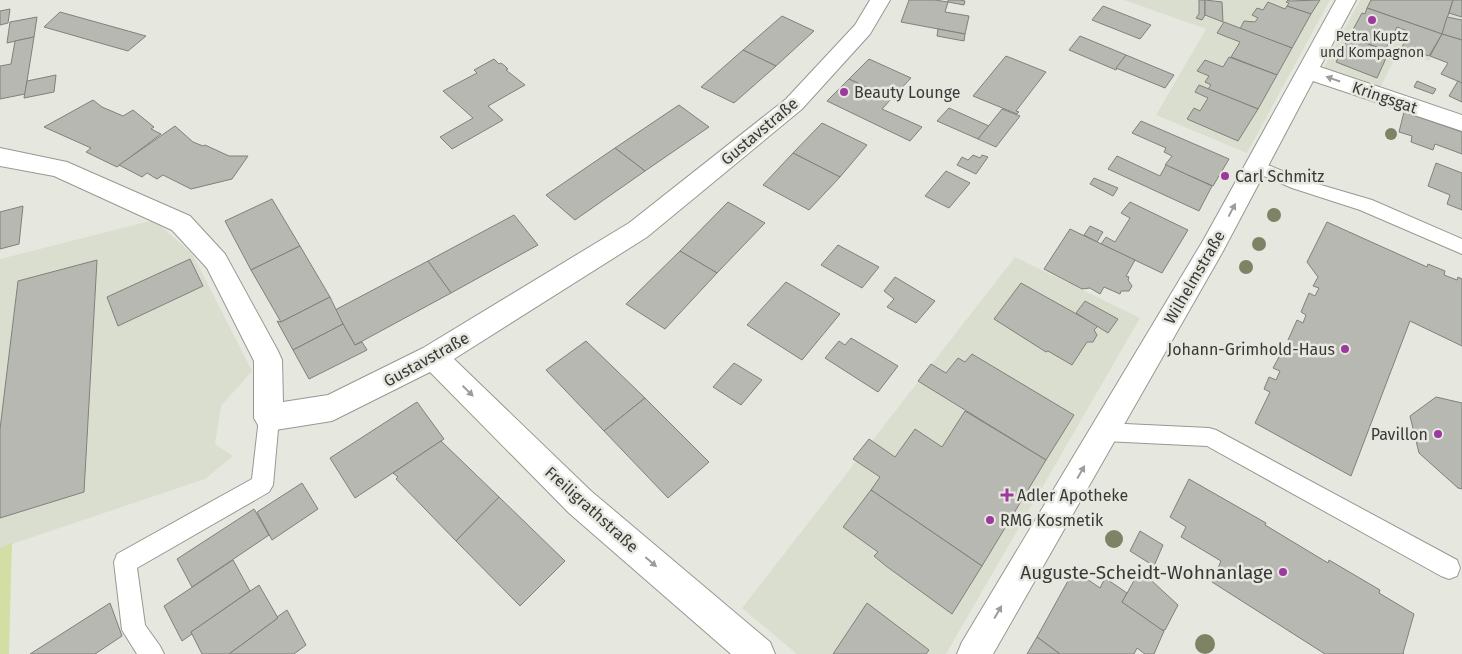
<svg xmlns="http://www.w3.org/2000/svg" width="1462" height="654" viewBox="0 0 1462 654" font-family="'Fira Sans',sans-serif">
	<rect width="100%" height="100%" fill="#e6e8e0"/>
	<g fill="#dadecf">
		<path d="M1124,0H1330L1247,153L1156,115L1206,29Z"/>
		<path d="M1360,0H1462V19L1455,17L1429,61L1399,50L1380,88L1323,69Z"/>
		<path d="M154,220L193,255L252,371L221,406L215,444L233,456L205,479L0,548V259Z"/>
		<path d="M1015,257L1140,318L946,654H797L742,608Z"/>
	</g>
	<path fill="#d3dea4" d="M12,543L9,654H0V548Z"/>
	<g fill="#b6b8b1" stroke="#7f817a">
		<path d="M909,0H935L948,2L945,12L969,16L965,34L901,22Z"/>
		<path d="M948,0H960L965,1L964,5L948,2Z"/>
		<path d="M1199,0H1205V15L1202,20L1196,18L1199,14Z"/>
		<path d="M1205,0L1222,2L1223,22L1205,15Z"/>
		<path d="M1288,0L1290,1L1320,0L1311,14L1287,6L1289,3L1286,2Z"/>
		<path d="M1371,0H1453L1442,34L1367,8Z"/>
		<path d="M1453,0H1462V17L1449,13Z"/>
		<path d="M1268,2L1285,9L1287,6L1311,14L1292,48L1240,29L1244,21L1255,22L1258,18L1252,15L1257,8L1263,10Z"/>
		<path d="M1103,6L1151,25L1140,39L1092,20Z"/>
		<path d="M1367,8L1442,34L1429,56L1402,47L1410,32L1397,27L1385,50L1349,37L1362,13L1365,14Z"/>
		<path d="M10,9L8,23L0,25V11Z"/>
		<path d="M60,12L146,36L128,51L44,27Z"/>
		<path d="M782,16L814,31L776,66L743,50Z"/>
		<path d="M37,17L34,37L7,43L10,22Z"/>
		<path d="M1447,17L1462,20V40L1442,34Z"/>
		<path d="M1224,22L1292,48L1277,75L1231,57L1240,42L1217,33Z"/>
		<path d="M938,29L965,34L964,41L937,36Z"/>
		<path d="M1442,34L1462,40V83L1441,74L1448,63L1430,56Z"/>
		<path d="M1080,36L1126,55L1116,70L1069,50Z"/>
		<path d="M34,37L25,94L0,99V66L11,64L15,41Z"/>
		<path d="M1349,37L1379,48L1378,53L1387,56L1377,78L1336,62Z"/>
		<path d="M743,50L776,66L734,103L701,87Z"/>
		<path d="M1126,55L1174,75L1165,88L1116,68Z"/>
		<path d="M1006,56L1046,72L1016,111L1019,112L1017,114L973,96Z"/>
		<path d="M1229,57L1277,75L1258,109L1208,89L1211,85L1205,82L1209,76L1197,71L1205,60L1223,67Z"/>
		<path d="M494,59L499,64L501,63L505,66L508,69L506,70L525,85L488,106L503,120L452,149L440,137L473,118L443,91L477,73L474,70Z"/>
		<path d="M869,59L911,78L891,99L849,79Z"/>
		<path d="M56,75L54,92L24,98L27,81Z"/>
		<path d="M849,79L891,99L882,109L922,127L910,141L827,101Z"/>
		<path d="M1417,81L1436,89L1433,94L1414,87Z"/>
		<path d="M1458,81L1462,83V102L1449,96Z"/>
		<path d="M1199,85L1258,109L1238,141L1187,119L1194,108L1200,111L1208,98L1195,92Z"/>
		<path d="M93,100L102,107L123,116L133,110L154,127L151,129L161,134L117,167L86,152L91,148L44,127Z"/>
		<path d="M679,105L709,127L645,171L615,148Z"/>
		<path d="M949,108L989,126L978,139L937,121Z"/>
		<path d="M1002,109L1020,116L996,147L978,139Z"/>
		<path d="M1404,112L1462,132V154L1435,144L1433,150L1411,142L1412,136L1399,132Z"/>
		<path d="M1141,121L1229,159L1213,186L1165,165L1172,156L1164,152L1166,148L1132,133Z"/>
		<path d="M822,123L867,145L840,177L793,153Z"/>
		<path d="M175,126L193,142L203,146L205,145L229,156H248L232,179L191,189L163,175L157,179L147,173L142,177L119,165Z"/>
		<path d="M615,148L645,171L575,220L546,195Z"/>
		<path d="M793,153L840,177L809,210L763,185Z"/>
		<path d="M973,155L980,158L982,155L988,157L976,174L957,165L962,157L968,160Z"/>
		<path d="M1117,156L1160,176L1166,165L1212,186L1199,211L1108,169Z"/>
		<path d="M1436,163L1462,173V210L1447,204L1450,195L1428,186Z"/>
		<path d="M946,171L970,183L949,208L925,196Z"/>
		<path d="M1094,178L1118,188L1113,196L1090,184Z"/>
		<path d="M272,199L300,246L251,270L225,221Z"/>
		<path d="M728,202L765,223L717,273L680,251Z"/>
		<path d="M1130,202L1188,230L1162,273L1101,244L1106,237L1115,242L1130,218L1121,213Z"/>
		<path d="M23,206L19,244L0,249V212Z"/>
		<path d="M514,215L538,245L451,293L428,261Z"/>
		<path d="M1327,222L1427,267L1428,264L1445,271L1444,275L1457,280L1458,277L1462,279V346L1410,321L1351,476L1255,423L1270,392L1264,389L1269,377L1276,380L1280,371L1273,368L1284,348L1290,351L1293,343L1288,340L1297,320L1303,323L1306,315L1301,312L1309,293L1315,296L1319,288L1313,286L1318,277L1307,262Z"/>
		<path d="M1090,226L1103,232L1097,242L1084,235Z"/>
		<path d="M1070,229L1135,260L1126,276L1129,277L1128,280L1132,286L1129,291H1121L1120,294L1104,287L1100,294L1090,288L1082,289L1044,269Z"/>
		<path d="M838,245L879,267L862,288L821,265Z"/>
		<path d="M300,246L330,297L281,322L251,270Z"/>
		<path d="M680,251L717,273L665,329L626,304Z"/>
		<path d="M190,259L203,286L118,326L107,297Z"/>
		<path d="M97,260L84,492L0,518V429L18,281Z"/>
		<path d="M428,261L451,293L355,345L335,310Z"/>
		<path d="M895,277L935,301L916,323L887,307L894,299L884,291Z"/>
		<path d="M786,282L840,314L802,360L747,325Z"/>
		<path d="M1021,283L1098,326L1094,330L1097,335L1093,342H1087L1072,365L1048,351L1046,352L994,319Z"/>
		<path d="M330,297L343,324L293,350L277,321L281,322Z"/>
		<path d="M1085,301L1118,319L1108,333L1076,313Z"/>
		<path d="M343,324L355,345L362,342L367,350L309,379L293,350Z"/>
		<path d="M851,338L898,366L878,392L825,358L839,341L845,345Z"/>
		<path d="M586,341L645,398L604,431L546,370Z"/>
		<path d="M972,354L1074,415L1046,460L918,381L931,364L946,373L958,358L965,362Z"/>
		<path d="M734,363L762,380L741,405L713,387Z"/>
		<path d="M1436,397L1462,403V489L1458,488L1419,453L1410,416Z"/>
		<path d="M645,398L709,462L668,498L604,431Z"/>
		<path d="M417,402L444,439L355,498L330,458Z"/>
		<path d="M965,411L1046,460L982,566L871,490L880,477L853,459L869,439L895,457L915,429L942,447Z"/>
		<path d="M441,441L499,497L456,541L396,479L398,477L393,473Z"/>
		<path d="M1189,479L1266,523L1265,525L1328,563L1329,560L1380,590L1379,593L1414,614L1403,653L1404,654H1325L1212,582L1221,561L1181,537L1186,527L1170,517Z"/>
		<path d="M302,483L318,509L272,540L257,512Z"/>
		<path d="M871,490L982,566L952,614L886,566L874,556L878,552L843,527Z"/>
		<path d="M499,497L565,561L520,606L456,541Z"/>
		<path d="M254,509L269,535L192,587L177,559Z"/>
		<path d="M1140,531L1163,545L1154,566L1130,551Z"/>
		<path d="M233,560L250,591L191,632L192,634L182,641L164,606Z"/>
		<path d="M1074,570L1100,588L1105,578L1127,593L1122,602L1164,631L1154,654H1145L1137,648L1134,654H1060L1037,637Z"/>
		<path d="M1140,570L1178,605L1165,630H1162L1122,602Z"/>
		<path d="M259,585L278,618L229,654H202L191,632Z"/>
		<path d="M110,603L122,636L95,654H30Z"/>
		<path d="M867,603L929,650L926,654H833Z"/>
		<path d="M287,610L306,645L294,654H229L278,618L277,617Z"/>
		<path d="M1037,637L1060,654H1027Z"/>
	</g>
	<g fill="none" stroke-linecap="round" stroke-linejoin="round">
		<defs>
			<g id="service">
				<path d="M1256,160L1304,180L1372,200L1462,239V254L1360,210L1292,188L1250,170L1248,166L1250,162Z"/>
				<path d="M269,409L276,412L279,418L273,485L269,492L137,568L145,625L160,646L164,654H137L122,630L114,562L117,554L252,479L259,418L262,412Z"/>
				<path d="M1104,423L1209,428L1216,430L1457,560L1460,568L1457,576L1449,579L1441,576L1207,446L1104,441L1097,439L1094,432L1097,425Z"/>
			</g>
			<g id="minor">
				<path d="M870,0H890L870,34L802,109L647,237L454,359L591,491L770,642L775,654H731L569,513L430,372L332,421L269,431L259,427L254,418V361L207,268L172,230L54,176L0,166V148L67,162L190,216L225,254L278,351L282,360L283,402L328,395L423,348L629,223L786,99L855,25Z"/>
				<path d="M1336,0H1356L1320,67L1462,115V131L1313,81L1222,253L993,654H957L962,642L1204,239Z"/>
			</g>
		</defs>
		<use href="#service" stroke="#979892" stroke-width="2"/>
		<use href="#minor" stroke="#979892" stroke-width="2"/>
		<use href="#service" fill="#fff" fill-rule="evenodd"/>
		<use href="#minor" fill="#fff" fill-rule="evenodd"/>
	</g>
	<g fill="#7f8366">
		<circle cx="1391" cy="134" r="6"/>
		<circle cx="1274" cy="215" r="7"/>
		<circle cx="1259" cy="244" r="7"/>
		<circle cx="1246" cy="267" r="7"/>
		<circle cx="1114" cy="539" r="9"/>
		<circle cx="1205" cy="644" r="10"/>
	</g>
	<defs><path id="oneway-solid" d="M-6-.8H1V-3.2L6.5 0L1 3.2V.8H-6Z" transform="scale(1.25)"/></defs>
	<g fill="#9c9c9b">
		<use href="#oneway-solid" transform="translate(1333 79) rotate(-161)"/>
		<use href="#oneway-solid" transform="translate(1232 210) rotate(-62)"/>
		<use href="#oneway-solid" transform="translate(468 391) rotate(44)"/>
		<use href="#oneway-solid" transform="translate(1081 472) rotate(-60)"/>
		<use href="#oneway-solid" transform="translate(651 562) rotate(41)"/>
		<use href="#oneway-solid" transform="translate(998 612) rotate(-60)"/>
	</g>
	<g fill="#9c399e" stroke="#e6e8e0" stroke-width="2">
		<circle cx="1372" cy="20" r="5"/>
		<circle cx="844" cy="92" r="5"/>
		<circle cx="1225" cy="176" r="5"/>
		<circle cx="1345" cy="349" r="5"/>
		<circle cx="1438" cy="434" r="5"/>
		<path d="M1004.5 487.5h5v5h5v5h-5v5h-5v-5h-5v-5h5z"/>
		<circle cx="990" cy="520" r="5"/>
		<circle cx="1283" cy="572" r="5"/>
	</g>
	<g text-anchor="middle" stroke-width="5" stroke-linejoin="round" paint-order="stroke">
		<g font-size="14" fill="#393937" stroke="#e6e8e0">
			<text x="1372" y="41">Petra Kuptz<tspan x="1372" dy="16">und Kompagnon</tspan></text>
		</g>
		<g font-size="16" fill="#393937" stroke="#e6e8e0" text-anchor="start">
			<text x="854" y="98">Beauty Lounge</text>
			<text x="1235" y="182">Carl Schmitz</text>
			<text x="1335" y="355" text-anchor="end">Johann-Grimhold-Haus</text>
			<text x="1428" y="440" text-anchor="end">Pavillon</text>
			<text x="1017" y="501">Adler Apotheke</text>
			<text x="1000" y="526">RMG Kosmetik</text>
		</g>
		<g font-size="16" fill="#393937" stroke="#e6e8e0">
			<text transform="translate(1385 97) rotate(19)" y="6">Kringsgat</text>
			<text transform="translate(759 131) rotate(-40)" y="6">Gustavstraße</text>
			<text transform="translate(1194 277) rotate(-60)" y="6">Wilhelmstraße</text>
			<text transform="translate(426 359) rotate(-29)" y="6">Gustavstraße</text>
			<text transform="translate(592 509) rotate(42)" y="6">Freiligrathstraße</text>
		</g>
		<g font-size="19" fill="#393937" stroke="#e6e8e0" text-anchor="end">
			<text x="1273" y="579">Auguste-Scheidt-Wohnanlage</text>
		</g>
	</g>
</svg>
